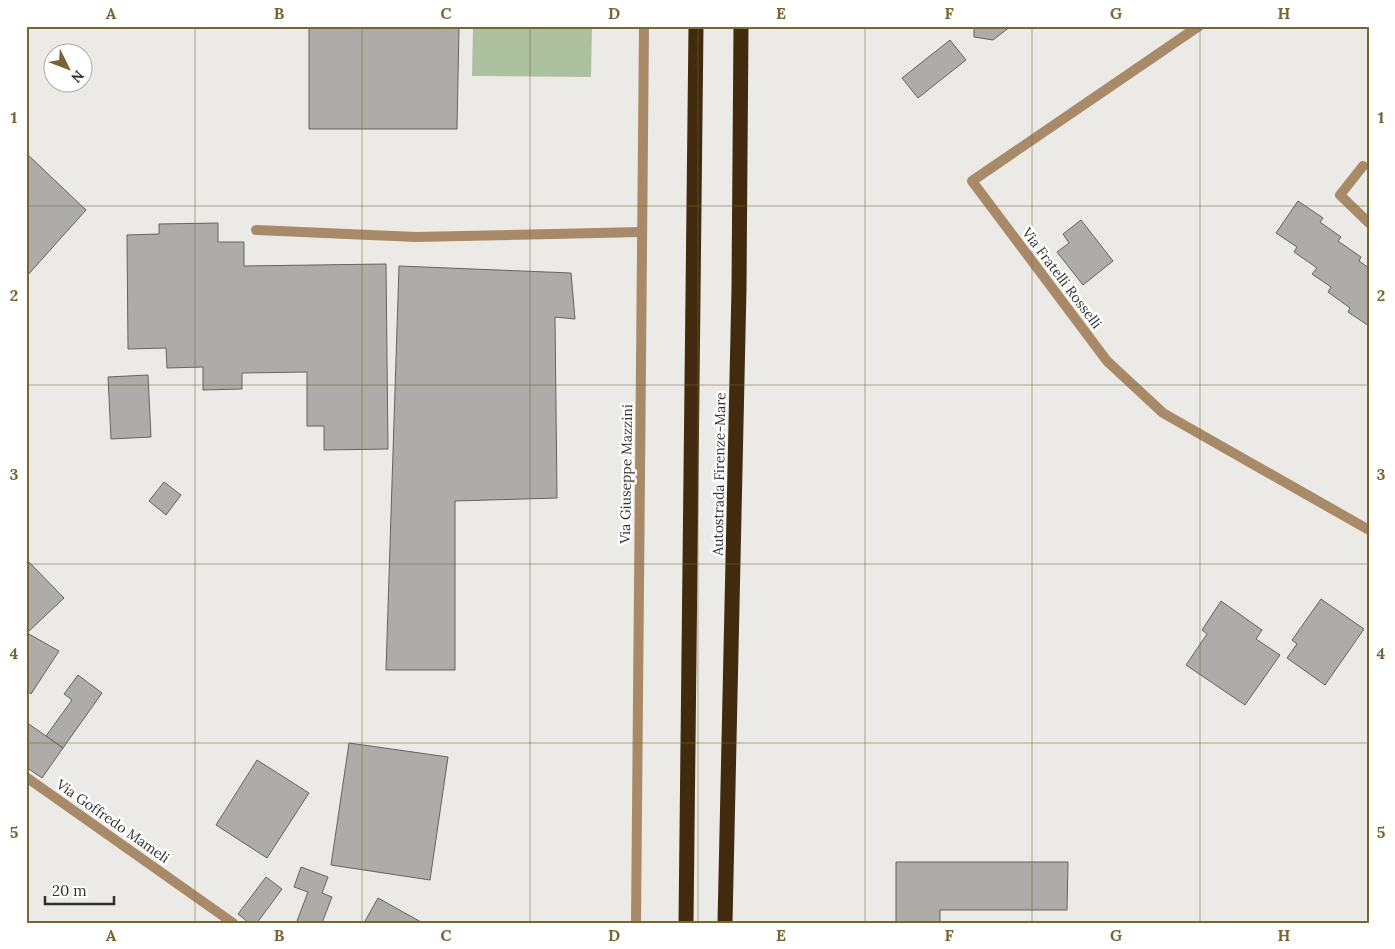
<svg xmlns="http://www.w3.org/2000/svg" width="1395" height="949" viewBox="0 0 1395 949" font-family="Lora,serif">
	<rect width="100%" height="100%" fill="#eceae7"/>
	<path fill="#adc0a0" d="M473,26H592L591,77L472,76Z"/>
	<g fill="#aeaca9" stroke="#656360">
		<path d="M309,26H459L457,129H309Z"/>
		<path d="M974,26H1011L993,40L974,37Z"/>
		<path d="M950,40L966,60L918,98L902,78Z"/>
		<path d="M26,153L86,210L26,277Z"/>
		<path d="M1298,201L1323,218L1320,222L1341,237L1338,241L1361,257L1359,261L1369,268V326L1348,312L1350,308L1328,292L1331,287L1312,274L1317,268L1294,252L1297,247L1276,233Z"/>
		<path d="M1081,220L1113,261L1083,285L1057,252L1069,243L1063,234Z"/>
		<path d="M218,223V242H244V266L386,264L388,449L324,450V426H307V372L242,373V389L203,390V367L167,368L166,348L128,349L127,235L159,234V224Z"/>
		<path d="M399,266L571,273L575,319L555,317L557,498L455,501V670H386Z"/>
		<path d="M148,375L151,437L111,439L108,377Z"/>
		<path d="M164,482L181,495L166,515L149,501Z"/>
		<path d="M26,559L64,598L27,633L59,651L31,694L26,690Z"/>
		<path d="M1321,599L1364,629L1325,685L1287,658L1297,644L1292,640Z"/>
		<path d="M1221,601L1262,630L1256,639L1280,655L1245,705L1186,665L1207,634L1202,630Z"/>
		<path d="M78,675L102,693L63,748L46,736L72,700L64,694Z"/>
		<path d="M26,722L63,748L42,778L26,767Z"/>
		<path d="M349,743L448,757L430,880L331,865Z"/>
		<path d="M257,760L309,793L267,858L216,825Z"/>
		<path d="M896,862H1068L1067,910H940V923H896Z"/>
		<path d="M301,867L328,877L322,893L332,897L322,923H300L297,921L308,892L294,887Z"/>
		<path d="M266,877L282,889L257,923H249L238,914Z"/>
		<path d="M378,898L421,922L420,923H364Z"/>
	</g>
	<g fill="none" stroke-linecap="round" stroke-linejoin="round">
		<path stroke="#a98a68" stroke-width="10" d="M256,230L416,237L642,232"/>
		<g stroke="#a98a68" stroke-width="10">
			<path d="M1199,26L972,181L1107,361L1163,413L1369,530"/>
			<path d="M1363,166L1340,195L1369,223"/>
			<path d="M26,777L233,923"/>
			<path d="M636,923L644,26"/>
		</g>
		<g stroke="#412a0e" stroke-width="15">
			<path d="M686,923L696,26"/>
			<path d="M725,923L739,288L741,26"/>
		</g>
	</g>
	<path fill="none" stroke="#776634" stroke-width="1" stroke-opacity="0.55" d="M195,26V923M362,26V923M530,26V923M698,26V923M865,26V923M1032,26V923M1200,26V923M26,206H1369M26,385H1369M26,564H1369M26,743H1369"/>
	<g text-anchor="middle" stroke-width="5" stroke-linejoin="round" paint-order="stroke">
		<g font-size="14" fill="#31302f" stroke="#fff">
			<text transform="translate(1062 278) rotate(53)" y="5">Via Fratelli Rosselli</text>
			<text transform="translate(626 474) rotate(-89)" y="5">Via Giuseppe Mazzini</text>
			<text transform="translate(719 474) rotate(-89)" y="5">Autostrada Firenze-Mare</text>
			<text transform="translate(113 821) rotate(35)" y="5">Via Goffredo Mameli</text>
		</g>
	</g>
	<rect width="1395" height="949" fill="none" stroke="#ffffff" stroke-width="55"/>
	<g transform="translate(68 68) rotate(132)"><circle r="24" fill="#ffffff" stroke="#adacac"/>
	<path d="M0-4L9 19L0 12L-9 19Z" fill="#776634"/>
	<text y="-8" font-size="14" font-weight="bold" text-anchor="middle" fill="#31302f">N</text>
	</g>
	<path d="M45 896v8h69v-8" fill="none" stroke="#31302f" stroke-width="2.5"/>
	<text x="52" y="896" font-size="15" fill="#31302f" stroke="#ffffff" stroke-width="4" paint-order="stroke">20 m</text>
	<rect x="28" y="28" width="1340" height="894" fill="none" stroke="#776634" stroke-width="2"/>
	<g font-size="16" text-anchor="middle" font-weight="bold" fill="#776634">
		<text x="111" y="19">A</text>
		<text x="279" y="19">B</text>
		<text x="446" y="19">C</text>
		<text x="614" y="19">D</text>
		<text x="781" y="19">E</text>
		<text x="949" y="19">F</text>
		<text x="1116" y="19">G</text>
		<text x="1284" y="19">H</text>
		<text x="14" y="123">1</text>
		<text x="1381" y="123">1</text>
		<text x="14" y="301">2</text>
		<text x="1381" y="301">2</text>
		<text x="14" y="480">3</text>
		<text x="1381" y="480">3</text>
		<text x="14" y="659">4</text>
		<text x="1381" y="659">4</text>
		<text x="14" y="838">5</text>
		<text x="1381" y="838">5</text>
		<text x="111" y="941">A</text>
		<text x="279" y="941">B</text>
		<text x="446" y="941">C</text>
		<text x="614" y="941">D</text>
		<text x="781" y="941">E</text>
		<text x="949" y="941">F</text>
		<text x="1116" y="941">G</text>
		<text x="1284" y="941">H</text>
	</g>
</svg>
